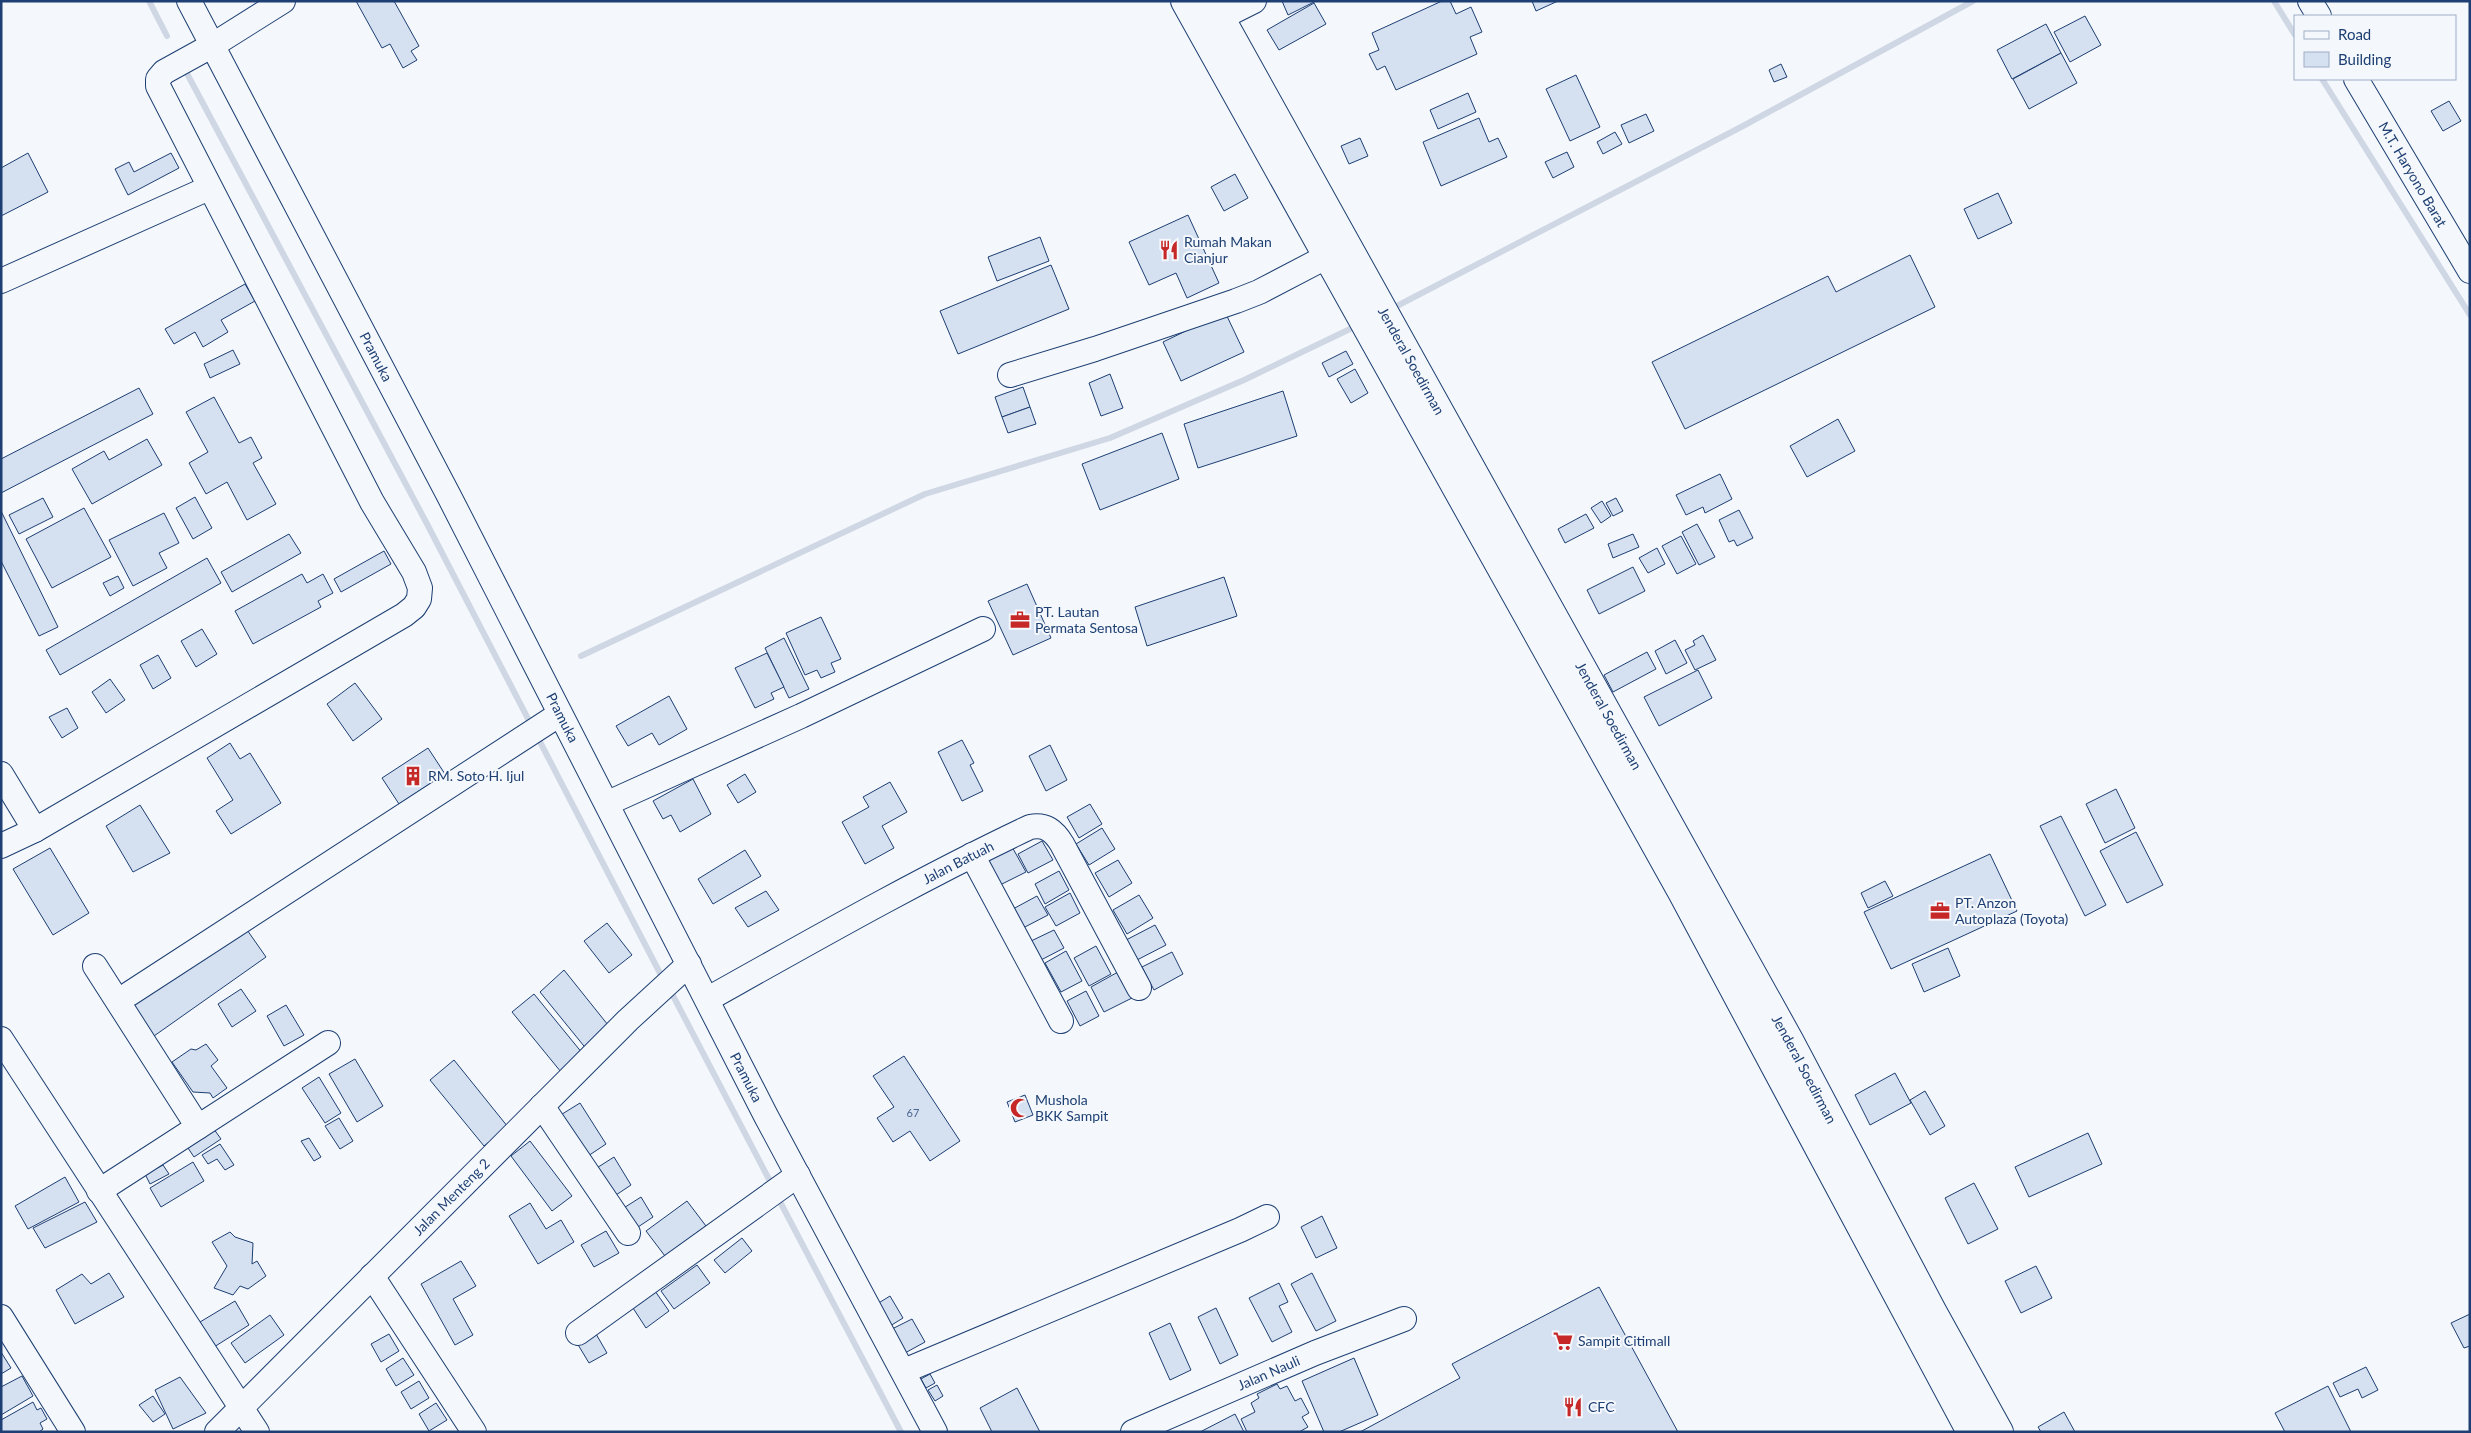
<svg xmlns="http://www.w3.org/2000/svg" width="2471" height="1433" viewBox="0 0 2471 1433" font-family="Lato,sans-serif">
	<rect width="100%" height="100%" fill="#f4f7fb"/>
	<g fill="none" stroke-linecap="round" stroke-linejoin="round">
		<g stroke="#cfd7e4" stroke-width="6">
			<path d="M149,1L167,36"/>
			<path d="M2274,1L2295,35"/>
			<path d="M183,66L426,522L663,979"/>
			<path d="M2322,79L2470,315"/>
			<path d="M1395,307L1743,126L1973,1"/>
			<path d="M581,656L925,494L1110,438L1244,380L1352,328"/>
			<path d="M669,988L773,1187"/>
			<path d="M777,1196L901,1432"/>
		</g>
	</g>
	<g fill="#d5e0f0" stroke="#1d3f73">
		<path d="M356,1H394L419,46L411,51L417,60L403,68L390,44L382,48Z"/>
		<path d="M1282,1H1316L1288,15Z"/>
		<path d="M1442,1H1450L1456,14L1471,7L1482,32L1470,37L1477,54L1396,90L1385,66L1377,70L1369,54L1379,50L1372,33Z"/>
		<path d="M1532,1H1558L1536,11Z"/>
		<path d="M1314,3L1326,24L1279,50L1267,30Z"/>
		<path d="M2085,16L2101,45L2070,62L2054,32Z"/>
		<path d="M2046,24L2061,53L2012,79L1997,50Z"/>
		<path d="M2061,53L2077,83L2029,109L2013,79Z"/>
		<path d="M1781,64L1787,77L1774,82L1769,70Z"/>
		<path d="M1576,75L1600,127L1570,141L1546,89Z"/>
		<path d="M1468,93L1476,112L1438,129L1430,110Z"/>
		<path d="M2449,101L2461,121L2443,131L2431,111Z"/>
		<path d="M1646,114L1654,131L1629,143L1621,125Z"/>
		<path d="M1479,118L1489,142L1498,138L1507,157L1441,186L1423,142Z"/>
		<path d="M1615,132L1622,144L1603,154L1597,142Z"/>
		<path d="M1360,138L1368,156L1349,164L1341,146Z"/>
		<path d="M1567,152L1574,167L1553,178L1545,162Z"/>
		<path d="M28,153L48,192L1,216V168Z"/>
		<path d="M171,153L179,168L128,195L115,169L129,162L134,172Z"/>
		<path d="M1235,174L1248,198L1224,211L1211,187Z"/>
		<path d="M1998,193L2012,223L1978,239L1964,209Z"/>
		<path d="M1188,215L1219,283L1187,298L1176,273L1149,285L1129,242Z"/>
		<path d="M1040,237L1049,261L997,281L988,257Z"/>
		<path d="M1910,255L1935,307L1685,429L1652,362L1828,276L1836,292Z"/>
		<path d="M1051,265L1069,309L958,354L940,311Z"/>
		<path d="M245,284L255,301L221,320L228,332L203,347L195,332L174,344L165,329Z"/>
		<path d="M1225,312L1244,352L1181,381L1163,342Z"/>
		<path d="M233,350L240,364L210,378L204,364Z"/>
		<path d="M1346,351L1353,364L1329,377L1322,363Z"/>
		<path d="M1355,369L1368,393L1351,403L1337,379Z"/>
		<path d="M1110,374L1123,408L1101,416L1089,383Z"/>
		<path d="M1023,387L1030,407L1002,417L995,397Z"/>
		<path d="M139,388L153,414L1,493V459Z"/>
		<path d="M1283,391L1297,436L1198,468L1184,424Z"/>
		<path d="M214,397L239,443L251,437L262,458L253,463L276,504L247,520L227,482L206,494L189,463L208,452L186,412Z"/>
		<path d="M1030,407L1036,424L1008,433L1002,417Z"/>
		<path d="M1838,419L1855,451L1807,477L1790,446Z"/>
		<path d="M1162,433L1179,479L1100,510L1082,464Z"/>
		<path d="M147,439L162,465L92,504L72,469L104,451L109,460Z"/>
		<path d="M1720,474L1732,499L1705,513L1703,507L1686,515L1676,495Z"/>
		<path d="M195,497L212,528L193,539L176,508Z"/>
		<path d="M43,498L53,517L19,534L9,515Z"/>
		<path d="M1616,498L1623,511L1613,516L1606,503Z"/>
		<path d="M1602,501L1611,516L1601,523L1591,508Z"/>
		<path d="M84,508L111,557L52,588L26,539Z"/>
		<path d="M1739,510L1753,538L1737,546L1734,540L1729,542L1719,520Z"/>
		<path d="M1,511L58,627L39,636L1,561Z"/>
		<path d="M164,513L179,543L159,553L167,568L133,586L109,540Z"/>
		<path d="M1586,514L1594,528L1565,543L1558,529Z"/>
		<path d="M1697,524L1715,557L1699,565L1682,532Z"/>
		<path d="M289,534L301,553L232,592L221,572Z"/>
		<path d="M1633,534L1639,547L1613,558L1608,544Z"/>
		<path d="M1681,536L1696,564L1677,574L1662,546Z"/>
		<path d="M1657,548L1665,564L1648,573L1639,558Z"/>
		<path d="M384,551L391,564L341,592L334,579Z"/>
		<path d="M207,558L221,583L60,675L46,650Z"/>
		<path d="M1633,567L1645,591L1599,614L1587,590Z"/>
		<path d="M302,574L307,583L323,574L333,593L318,601L321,607L253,644L235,611Z"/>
		<path d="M118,576L124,588L110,596L103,583Z"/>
		<path d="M1224,577L1237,616L1147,646L1135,607Z"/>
		<path d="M1027,584L1051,638L1013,655L988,601Z"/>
		<path d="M821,617L841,659L831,663L835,672L821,678L817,670L805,675L786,633Z"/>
		<path d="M202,629L217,654L196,667L181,641Z"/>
		<path d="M1703,635L1716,660L1695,670L1685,650L1695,645L1693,641Z"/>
		<path d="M784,638L809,689L789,698L765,648Z"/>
		<path d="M1675,640L1687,663L1666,674L1655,651Z"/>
		<path d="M1647,652L1656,669L1613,692L1604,675Z"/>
		<path d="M767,653L784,687L771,693L774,699L755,708L735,668Z"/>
		<path d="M158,655L171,678L153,689L140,665Z"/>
		<path d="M1698,670L1712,698L1659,726L1644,697Z"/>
		<path d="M110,679L125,700L106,713L92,692Z"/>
		<path d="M355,683L382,719L353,741L327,704Z"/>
		<path d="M669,696L687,729L659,745L652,733L628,746L616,726Z"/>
		<path d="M67,708L78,728L62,738L49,717Z"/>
		<path d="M962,740L974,763L970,765L983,791L962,801L938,752Z"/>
		<path d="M230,743L240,759L250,753L281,803L231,834L216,811L233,800L207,758Z"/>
		<path d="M1050,745L1067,780L1046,791L1029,756Z"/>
		<path d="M428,748L445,774L399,804L382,778Z"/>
		<path d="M745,774L756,792L738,803L727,785Z"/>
		<path d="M693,779L711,814L680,832L671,815L663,819L653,801Z"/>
		<path d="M890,782L907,812L882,826L894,848L865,864L842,822L869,807L863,797Z"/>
		<path d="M2116,789L2135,828L2105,843L2086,804Z"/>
		<path d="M1090,804L1102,824L1079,838L1067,817Z"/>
		<path d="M140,805L170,853L133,872L106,826Z"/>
		<path d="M2061,816L2106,905L2085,916L2040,826Z"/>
		<path d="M1102,828L1115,849L1089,865L1076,844Z"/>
		<path d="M2136,832L2163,885L2127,903L2100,851Z"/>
		<path d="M1042,841L1053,860L1028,873L1018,854Z"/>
		<path d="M1011,845L1026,872L1000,885L986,858Z"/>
		<path d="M50,848L89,913L53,935L13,869Z"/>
		<path d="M745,850L761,876L713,904L698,879Z"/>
		<path d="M1990,854L2017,911L1891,969L1864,912Z"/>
		<path d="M1118,860L1132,883L1109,897L1095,873Z"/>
		<path d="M1059,871L1069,890L1045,904L1035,884Z"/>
		<path d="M1885,881L1893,896L1868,908L1861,893Z"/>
		<path d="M766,891L779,910L748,927L735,908Z"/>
		<path d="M1070,893L1080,913L1056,926L1045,907Z"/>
		<path d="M1139,895L1153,918L1127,934L1113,910Z"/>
		<path d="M1037,896L1048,915L1023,928L1013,909Z"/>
		<path d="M607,923L632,955L609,973L584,941Z"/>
		<path d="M1155,925L1166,945L1137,960L1126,940Z"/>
		<path d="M245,927L266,957L154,1036L133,1006Z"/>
		<path d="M1054,930L1064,948L1041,960L1031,941Z"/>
		<path d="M1096,946L1111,974L1089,986L1074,958Z"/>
		<path d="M1948,948L1960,976L1924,992L1912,964Z"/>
		<path d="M1066,951L1082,981L1061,992L1045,963Z"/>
		<path d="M1172,952L1183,974L1154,990L1142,967Z"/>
		<path d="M564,970L612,1030L588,1051L540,992Z"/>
		<path d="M1118,972L1132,998L1104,1012L1091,987Z"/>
		<path d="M241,989L256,1011L232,1027L218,1004Z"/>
		<path d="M1086,991L1099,1016L1080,1026L1067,1001Z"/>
		<path d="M534,994L583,1054L561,1072L512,1012Z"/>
		<path d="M286,1005L304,1035L284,1046L267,1016Z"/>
		<path d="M206,1044L218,1060L211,1066L227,1088L213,1098L210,1093L193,1092L172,1062L191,1049L196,1050Z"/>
		<path d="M904,1056L960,1141L930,1161L910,1131L893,1142L877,1118L894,1107L873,1076Z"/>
		<path d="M355,1059L383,1106L357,1122L329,1074Z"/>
		<path d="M454,1060L508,1127L484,1146L430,1080Z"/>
		<path d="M1895,1073L1911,1103L1870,1125L1855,1095Z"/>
		<path d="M319,1077L341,1113L325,1123L302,1088Z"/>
		<path d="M1925,1091L1945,1126L1930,1135L1910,1100Z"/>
		<path d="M1025,1095L1033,1115L1015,1122L1007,1102Z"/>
		<path d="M580,1103L606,1144L585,1158L559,1116Z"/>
		<path d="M339,1118L353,1141L340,1149L325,1126Z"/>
		<path d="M211,1125L221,1139L194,1157L184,1142Z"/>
		<path d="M2088,1133L2102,1164L2029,1197L2015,1167Z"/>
		<path d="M309,1138L321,1157L314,1161L301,1141Z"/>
		<path d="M530,1141L572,1196L552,1211L511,1156Z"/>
		<path d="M220,1144L234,1165L225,1170L217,1159L208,1164L202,1155Z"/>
		<path d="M614,1157L631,1185L610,1199L592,1171Z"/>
		<path d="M193,1162L204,1181L161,1207L150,1188Z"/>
		<path d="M163,1165L169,1174L150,1184L145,1174Z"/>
		<path d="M65,1177L79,1202L28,1229L15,1206Z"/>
		<path d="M1974,1183L1998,1229L1968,1244L1945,1198Z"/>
		<path d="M641,1197L653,1217L632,1231L619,1211Z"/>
		<path d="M687,1201L706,1226L665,1256L646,1231Z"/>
		<path d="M85,1202L97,1222L45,1248L33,1228Z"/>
		<path d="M530,1203L546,1229L561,1220L574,1242L538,1264L509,1216Z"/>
		<path d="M1322,1216L1337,1248L1316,1258L1301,1227Z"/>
		<path d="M606,1231L619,1253L594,1267L581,1245Z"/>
		<path d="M230,1232L235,1237L253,1243L252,1264L257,1261L266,1276L248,1289L240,1286L233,1295L214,1288L227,1266L212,1242Z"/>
		<path d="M742,1238L752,1251L725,1273L714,1260Z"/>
		<path d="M461,1261L476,1286L453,1299L473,1335L455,1345L421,1284Z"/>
		<path d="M697,1265L710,1283L674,1309L661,1291Z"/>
		<path d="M2036,1266L2052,1298L2021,1313L2005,1281Z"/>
		<path d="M109,1273L124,1297L75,1324L56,1290L82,1274L91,1284Z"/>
		<path d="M1312,1273L1336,1321L1316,1331L1291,1284Z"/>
		<path d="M1279,1283L1288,1302L1279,1306L1292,1332L1272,1342L1249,1298Z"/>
		<path d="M1599,1287L1678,1432H1360L1460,1378L1452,1364Z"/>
		<path d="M655,1291L669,1311L646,1328L633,1308Z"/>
		<path d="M890,1296L903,1318L890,1326L877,1304Z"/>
		<path d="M235,1301L249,1325L214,1347L200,1322Z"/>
		<path d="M1216,1308L1238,1355L1220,1364L1198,1317Z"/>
		<path d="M2470,1314V1346L2464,1348L2451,1323Z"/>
		<path d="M270,1315L284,1335L245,1363L231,1343Z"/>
		<path d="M912,1319L925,1342L905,1353L892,1329Z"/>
		<path d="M1170,1323L1191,1370L1170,1380L1149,1333Z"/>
		<path d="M592,1327L607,1353L589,1363L574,1338Z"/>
		<path d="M389,1334L399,1351L381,1362L371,1344Z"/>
		<path d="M1,1352L11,1368L1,1374Z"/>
		<path d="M403,1358L414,1375L396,1386L386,1369Z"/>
		<path d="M1354,1358L1378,1415L1339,1432H1324L1302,1381Z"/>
		<path d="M2366,1367L2378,1390L2362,1398L2358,1389L2340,1397L2333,1383Z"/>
		<path d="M930,1374L935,1383L926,1388L921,1379Z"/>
		<path d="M22,1376L33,1396L1,1415V1387Z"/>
		<path d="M180,1377L206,1413L173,1429L155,1390Z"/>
		<path d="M419,1381L429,1398L411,1409L401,1392Z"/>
		<path d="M1277,1384L1280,1389L1287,1386L1295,1401L1301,1398L1309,1413L1302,1417L1308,1427L1299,1432H1247L1241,1419L1255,1412L1251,1403L1259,1398L1257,1394Z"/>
		<path d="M937,1385L943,1396L935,1401L928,1390Z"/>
		<path d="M2328,1386L2351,1432H2285L2275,1413Z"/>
		<path d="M1017,1388L1040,1432H992L980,1408Z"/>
		<path d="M153,1396L165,1414L153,1422L139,1405Z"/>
		<path d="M33,1402L37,1410L41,1408L47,1419L40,1423L43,1429L39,1432H1V1420Z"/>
		<path d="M436,1403L447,1420L429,1431L419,1414Z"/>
		<path d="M2064,1412L2075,1432H2041L2038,1427Z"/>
		<path d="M1235,1414L1244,1432H1200Z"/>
	</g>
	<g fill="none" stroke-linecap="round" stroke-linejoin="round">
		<defs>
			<g id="minor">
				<path id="s1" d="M189,1L449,496L766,1116L935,1432"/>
				<path d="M2310,1L2319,16"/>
				<path d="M1220,18L1254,1"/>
				<path id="s2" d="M2356,79L2470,271"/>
				<path d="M1,281L209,188"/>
				<path d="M1010,375L1095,349L1236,301L1259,292L1326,257"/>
				<path d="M1,774L35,830"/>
				<path d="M608,803L801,716L983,629"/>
				<path d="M1,846L35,830L404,615L414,607L419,599L420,588L414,572L372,502L158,86V79L164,72L213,45L283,1"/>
				<path d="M972,855L1061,1021"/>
				<path d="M95,966L198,1127"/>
				<path d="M129,994L560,714"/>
				<path id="s3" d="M708,999C815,939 920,879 1030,827C1046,824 1054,831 1062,844L1139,988"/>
				<path d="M1,1039L257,1432"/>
				<path d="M542,1106L628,1233"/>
				<path d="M99,1191L328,1043"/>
				<path d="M372,1276L474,1432"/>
				<path d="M1,1317L73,1432"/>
				<path d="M578,1333L798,1175"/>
				<path d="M904,1371L1240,1230L1267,1217"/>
				<path id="s4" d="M217,1432L628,1020L689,964"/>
				<path id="s5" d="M1133,1432L1315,1353L1404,1319"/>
			</g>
			<g id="highway">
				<path d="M1185,1L1682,892L1971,1432"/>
				<path id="s6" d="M1211,1L1790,1042L1932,1311L1999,1432"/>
			</g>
		</defs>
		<use href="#minor" stroke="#1d3f73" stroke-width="26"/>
		<use href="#highway" stroke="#1d3f73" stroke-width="30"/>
		<use href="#minor" stroke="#f4f7fb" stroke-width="24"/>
		<use href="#highway" stroke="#f4f7fb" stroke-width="28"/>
	</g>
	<defs>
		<symbol id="restaurant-bare" viewBox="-9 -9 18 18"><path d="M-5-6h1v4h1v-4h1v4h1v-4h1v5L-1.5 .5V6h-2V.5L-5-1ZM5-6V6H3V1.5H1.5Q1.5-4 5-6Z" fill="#c62828" stroke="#f4f7fb" stroke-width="2.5" paint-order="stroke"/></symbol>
		<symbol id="office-bare" viewBox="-9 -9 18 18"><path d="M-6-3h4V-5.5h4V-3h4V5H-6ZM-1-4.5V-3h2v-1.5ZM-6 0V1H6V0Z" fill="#c62828" stroke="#f4f7fb" stroke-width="2.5" paint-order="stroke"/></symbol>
		<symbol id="building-bare" viewBox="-9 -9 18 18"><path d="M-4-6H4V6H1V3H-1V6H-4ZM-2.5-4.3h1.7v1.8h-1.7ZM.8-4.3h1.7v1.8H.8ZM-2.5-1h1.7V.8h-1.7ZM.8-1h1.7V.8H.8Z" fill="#c62828" stroke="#f4f7fb" stroke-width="2.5" paint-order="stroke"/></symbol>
		<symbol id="mosque-bare" viewBox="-9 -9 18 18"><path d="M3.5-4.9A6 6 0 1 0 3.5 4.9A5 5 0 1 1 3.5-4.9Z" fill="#c62828" stroke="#f4f7fb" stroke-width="2.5" paint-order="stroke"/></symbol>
		<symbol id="supermarket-bare" viewBox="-9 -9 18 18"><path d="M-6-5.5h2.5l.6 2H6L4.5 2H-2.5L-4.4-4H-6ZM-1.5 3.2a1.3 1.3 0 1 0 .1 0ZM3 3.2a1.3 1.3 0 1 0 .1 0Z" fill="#c62828" stroke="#f4f7fb" stroke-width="2.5" paint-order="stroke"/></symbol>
	</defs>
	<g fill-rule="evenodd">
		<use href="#restaurant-bare" x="1155" y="236" width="28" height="28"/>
		<use href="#office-bare" x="1006" y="606" width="28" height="28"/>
		<use href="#building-bare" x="399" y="762" width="28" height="28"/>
		<use href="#office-bare" x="1926" y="897" width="28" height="28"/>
		<use href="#mosque-bare" x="1006" y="1094" width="28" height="28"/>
		<use href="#supermarket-bare" x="1549" y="1327" width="28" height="28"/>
		<use href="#restaurant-bare" x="1559" y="1393" width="28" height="28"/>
	</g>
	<g text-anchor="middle" stroke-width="4" stroke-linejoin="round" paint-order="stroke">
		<g font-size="11" fill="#4b6792">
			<text x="913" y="1117">67</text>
		</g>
		<g font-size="14" fill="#1d3f73" stroke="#f4f7fb">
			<text dy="5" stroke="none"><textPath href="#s2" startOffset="111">M.T. Haryono Barat</textPath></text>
			<text dy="5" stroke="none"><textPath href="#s1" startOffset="402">Pramuka</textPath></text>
			<text dy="5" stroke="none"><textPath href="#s6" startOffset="412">Jenderal Soedirman</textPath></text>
			<text dy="5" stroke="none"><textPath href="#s6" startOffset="818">Jenderal Soedirman</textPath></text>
			<text dy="5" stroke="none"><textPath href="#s1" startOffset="808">Pramuka</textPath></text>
			<text dy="5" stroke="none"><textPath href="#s3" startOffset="285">Jalan Batuah</textPath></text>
			<text dy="5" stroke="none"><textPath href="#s6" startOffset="1222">Jenderal Soedirman</textPath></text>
			<text dy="5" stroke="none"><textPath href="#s1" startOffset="1212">Pramuka</textPath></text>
			<text dy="5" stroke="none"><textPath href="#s4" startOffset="332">Jalan Menteng 2</textPath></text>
			<text dy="5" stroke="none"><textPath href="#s5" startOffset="148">Jalan Nauli</textPath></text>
		</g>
		<g font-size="14" fill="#1d3f73" stroke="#f4f7fb" text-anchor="start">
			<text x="1184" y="247">Rumah Makan<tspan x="1184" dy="16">Cianjur</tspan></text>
			<text x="1035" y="617">PT. Lautan<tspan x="1035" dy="16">Permata Sentosa</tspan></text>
			<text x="428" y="781">RM. Soto H. Ijul</text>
			<text x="1955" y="908">PT. Anzon<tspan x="1955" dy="16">Autoplaza (Toyota)</tspan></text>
			<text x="1035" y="1105">Mushola<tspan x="1035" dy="16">BKK Sampit</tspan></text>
			<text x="1578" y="1346">Sampit Citimall</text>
			<text x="1588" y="1412">CFC</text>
		</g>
	</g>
	<rect width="2471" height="1433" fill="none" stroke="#1d3f73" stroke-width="5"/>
	<rect x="2294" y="15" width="162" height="65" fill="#f4f7fb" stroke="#9eadc5"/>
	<rect x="2304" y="31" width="25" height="8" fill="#f4f7fb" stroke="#9eadc5"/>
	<text x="2338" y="40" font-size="15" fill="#1d3f73">Road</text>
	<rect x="2304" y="52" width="25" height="15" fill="#d5e0f0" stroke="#9eadc5"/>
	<text x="2338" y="65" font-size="15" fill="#1d3f73">Building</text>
</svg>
